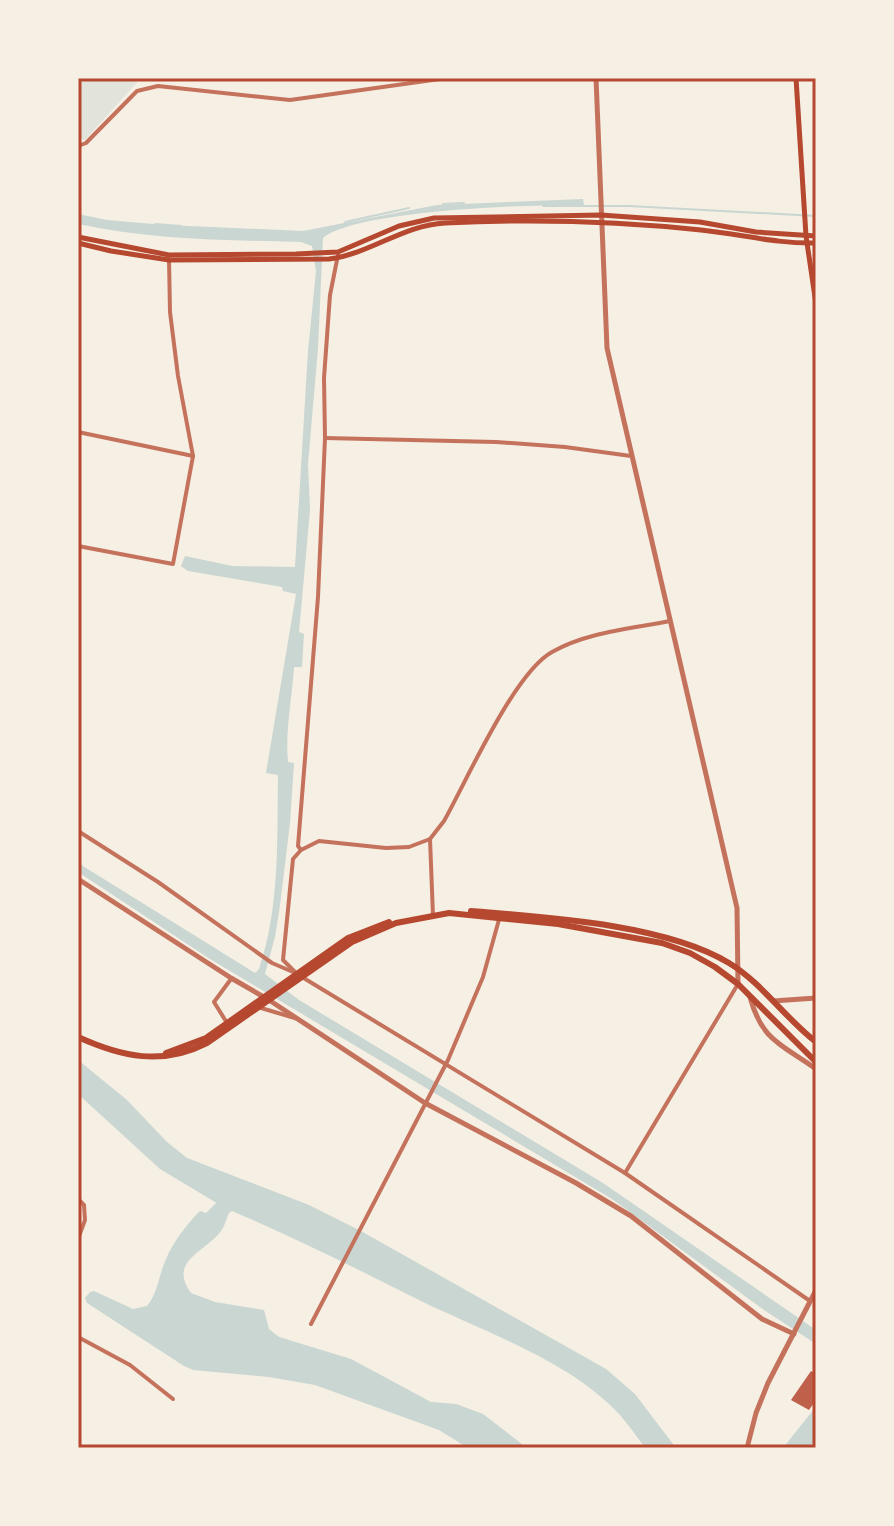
<svg xmlns="http://www.w3.org/2000/svg" width="894" height="1526" viewBox="0 0 894 1526" font-family="Cabin,sans-serif">
	<rect width="100%" height="100%" fill="#f6efe4"/>
	<path fill="#e2e4dc" d="M78,78H141L85,140L78,137Z"/>
	<g fill="#c9d6d2">
		<path d="M583,199L584,205C535,204 356,210 323,238L318,348L308,464L310,510L299,632L304,634L302,667H294C292,699 285,730 288,762L294,763L290,823L280,905L275,937L265,974L299,1000L603,1183L816,1330L813,1342L764,1310L612,1199L210,959L78,872V863L255,973L259,969C280,907 277,840 278,775L266,773L296,594L283,591L282,587L188,571L181,566L185,556L232,566L295,567L308,351L316,271L312,246L301,242C227,240 151,240 78,224V214L107,220L165,225L303,231L437,205Z"/>
		<path d="M78,1060L127,1100L167,1142L187,1158L309,1205L359,1230L606,1369L635,1394L676,1448H645C637,1437 629,1425 619,1414C569,1360 484,1332 419,1300C357,1269 296,1238 232,1211L229,1213C226,1219 225,1226 221,1231C204,1253 168,1261 191,1293L215,1302L264,1310L269,1329L279,1337L351,1359L431,1402L456,1404L483,1414L527,1448H468L439,1430L315,1385L269,1377L193,1370L184,1366L87,1303L85,1298L90,1292L94,1291L133,1309L147,1306C158,1293 159,1274 166,1259C173,1242 187,1224 200,1211L212,1215L220,1205L160,1169L78,1094Z"/>
		<path d="M816,1405V1448H783L814,1409Z"/>
	</g>
	<g fill="none" stroke-linecap="round" stroke-linejoin="round">
		<g stroke="#c9d6d2" stroke-width="2">
			<path d="M443,204L464,203"/>
			<path d="M543,206H629L816,216"/>
			<path d="M345,222L409,208"/>
			<path d="M155,224L181,226"/>
			<path d="M281,884L283,862"/>
		</g>
		<path stroke="#c9d6d2" stroke-width="7" d="M205,1219L225,1199"/>
	</g>
	<path fill="#bf614a" d="M811,1371L816,1374V1400L809,1410L791,1400Z"/>
	<g fill="none" stroke-linecap="round" stroke-linejoin="round">
		<g stroke="#c5725c" stroke-width="4">
			<path d="M78,146L86,143L137,91L158,86L290,100L447,78"/>
			<path d="M78,432L193,456"/>
			<path d="M325,438L496,442L565,447L631,456"/>
			<path d="M78,546L173,564L193,456L178,376L170,312L169,259"/>
			<path d="M670,621C630,629 587,632 552,652C514,673 467,780 444,821L430,839L409,847L386,848L319,841L301,850L293,859L283,960L297,974L625,1173L810,1301"/>
			<path d="M78,831L158,882L272,963L293,972"/>
			<path d="M430,839L433,916"/>
			<path d="M301,850L298,846L318,597L325,438L324,378L330,295L338,255"/>
			<path d="M261,1008L298,1019"/>
			<path d="M227,1023L214,1002L231,979"/>
			<path d="M625,1173L738,984"/>
			<path d="M78,1199L84,1205L85,1220L78,1239"/>
			<path d="M311,1324L448,1060L483,977L500,916"/>
			<path d="M78,1337L130,1365L173,1399"/>
		</g>
		<g stroke="#c5725c" stroke-width="5">
			<path d="M596,78L607,348L737,908L738,984"/>
			<path d="M78,879L231,978L269,1000L425,1103L576,1183L631,1216L762,1319L794,1334"/>
			<path d="M750,997C762,1041 781,1044 816,1069"/>
			<path d="M773,1001L816,998"/>
			<path d="M747,1448L756,1413L768,1383L816,1290"/>
		</g>
		<g stroke="#b5482f" stroke-width="5">
			<path d="M796,78L806,236L816,304"/>
			<path d="M78,237L169,255L296,254L338,252L399,226L434,218L601,215L700,222L756,232L816,236"/>
			<path d="M78,243L111,251L169,260L329,259C370,254 403,225 445,223C529,219 617,221 701,230C740,234 777,244 816,243"/>
		</g>
		<g stroke="#b5482f" stroke-width="6">
			<path d="M471,911C545,917 665,924 729,963C762,983 785,1018 816,1042"/>
			<path d="M78,1037C122,1057 162,1066 207,1043L352,942L396,923L449,913L558,924L662,943L690,953L715,967L738,984L816,1062"/>
			<path d="M166,1053L206,1038L348,938L389,922"/>
		</g>
	</g>
	<rect width="894" height="1526" fill="none" stroke="#f6efe4" stroke-width="160"/>
	<rect x="80" y="80" width="734" height="1366" fill="none" stroke="#b5482f" stroke-width="3"/>
</svg>
